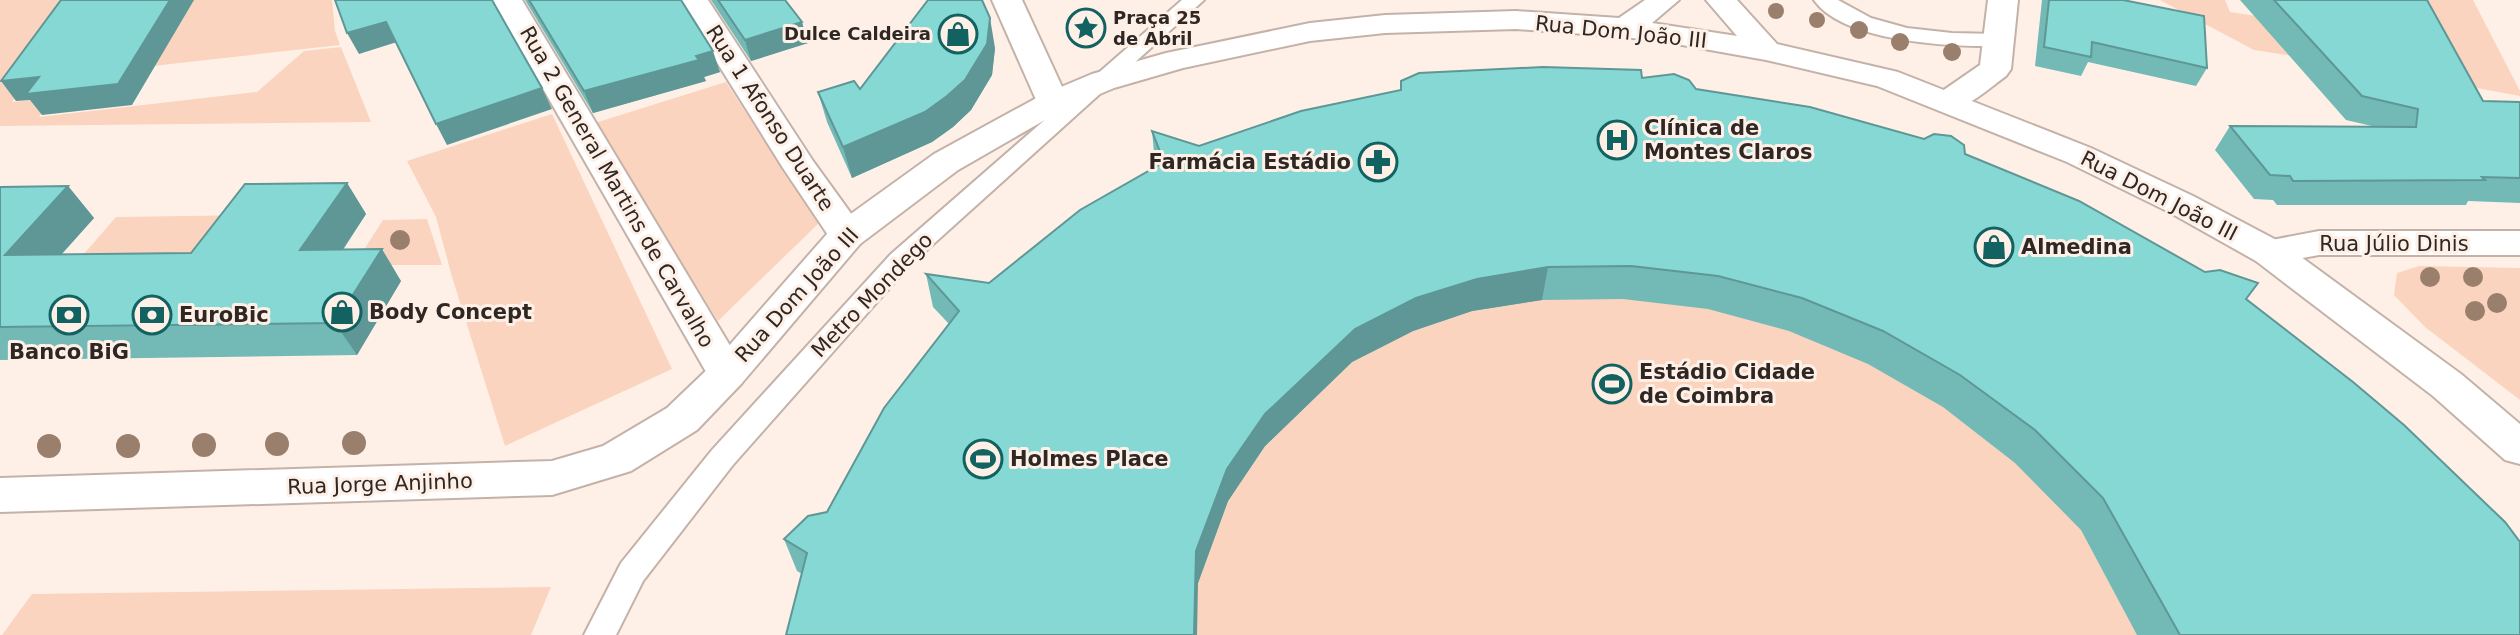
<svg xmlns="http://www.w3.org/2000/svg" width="2520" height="635" viewBox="0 0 2520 635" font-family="'DejaVu Sans',sans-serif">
	<rect width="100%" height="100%" fill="#fff0e7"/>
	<g fill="#fad4bf">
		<path d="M0,0H332L335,31L340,45L27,80L12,102L51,98L39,117L257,92L304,51L341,47L371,122L0,126Z"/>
		<path d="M2160,0H2225L2230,12L2317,25L2333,62L2254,50Z"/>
		<path d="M2410,0H2473L2520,91V96L2450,83Z"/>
		<path d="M726,82L792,184L820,222L718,321L595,123Z"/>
		<path d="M552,114L672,369L505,446L452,277L436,217L407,161Z"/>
		<path d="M1397,122L2520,635H807Z"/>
		<path d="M264,215L224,268L70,270L116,217Z"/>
		<path d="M427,219L442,265H354L383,220Z"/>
		<path d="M2419,266L2520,268V400L2425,327L2394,295L2397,273Z"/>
		<path d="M551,587L531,635H2L32,594Z"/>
	</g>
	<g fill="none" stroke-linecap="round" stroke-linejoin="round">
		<defs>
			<g id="lane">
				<path d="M1182,0H1204L909,266L732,466L643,581L616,635H584L621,563L712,450L891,254Z"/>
				<path d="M1814,0H1838L1871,18L1907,28L1952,33L1998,34L2005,36L2008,40L2005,44L1998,46C1951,47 1843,42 1814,0Z"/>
			</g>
			<g id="street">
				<path d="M492,0H522L741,364L747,374L741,384L727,389L713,384Z"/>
				<path d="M678,0H708L813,161L860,226L865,235L860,244L847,247L834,244L783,168Z"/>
				<path d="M992,0H1022L1069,102L1064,109L1053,112L1042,109L1037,102Z"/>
				<path d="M1988,0H2018L2011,69L2006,76C1986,90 1964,114 1938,108L1933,101L1938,94L1980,65Z"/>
				<path d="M2319,231H2520V255H2319L2269,264L2256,261L2251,252L2256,243Z"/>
			</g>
			<path id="secondary" d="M1645,0H1679L1652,23L1737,36L1706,0H1737L1777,44L1898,72L2091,148L2193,196L2282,243L2461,374L2520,424V464L2505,460L2433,396L2256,261L2169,212L2067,162L1877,86L1766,60L1682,45L1625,37L1516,29L1385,33L1310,41L1183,68L1114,88L1064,109L958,170L860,244L741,384L697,430L631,471L552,495L0,512V478L552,461L603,446L667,408L713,364L834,226L934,154L1042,95L1092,74L1166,53L1310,23L1385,15L1516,11L1619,18Z"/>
		</defs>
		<use href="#lane" stroke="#c4b2a8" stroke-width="4"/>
		<use href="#street" stroke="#c4b2a8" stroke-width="4"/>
		<use href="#secondary" stroke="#c4b2a8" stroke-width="4"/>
		<use href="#lane" fill="#fff" fill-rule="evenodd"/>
		<use href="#street" fill="#fff" fill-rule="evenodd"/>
		<use href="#secondary" fill="#fff" fill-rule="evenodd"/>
	</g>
	<g fill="#9a7f6d">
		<circle cx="1776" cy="11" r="8"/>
		<circle cx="1817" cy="20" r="8"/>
		<circle cx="1859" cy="30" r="9"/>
		<circle cx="1900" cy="42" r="9"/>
		<circle cx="1952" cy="52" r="9"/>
		<circle cx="400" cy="240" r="10"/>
		<circle cx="2430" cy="277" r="10"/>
		<circle cx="2473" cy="277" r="10"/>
		<circle cx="2497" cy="303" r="10"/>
		<circle cx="2475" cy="311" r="10"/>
		<circle cx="354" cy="443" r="12"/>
		<circle cx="277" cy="444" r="12"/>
		<circle cx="204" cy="445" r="12"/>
		<circle cx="49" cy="446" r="12"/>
		<circle cx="128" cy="446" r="12"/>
	</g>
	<g fill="#73bab7">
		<path d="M525,0H681L720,72L704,77L706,81L593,113Z"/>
		<path d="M711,0H785L808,43L751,61Z"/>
		<path d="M2042,0H2123L2207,68L2196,86L2088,62L2081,76L2035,66Z"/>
		<path d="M2240,0H2427L2483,101L2520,102V203L2468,201L2466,205H2277L2273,200L2254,199L2215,150L2230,126L2376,127L2346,120Z"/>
		<path d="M995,48L992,75L971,110L953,127L932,142L852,178L827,122L818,92L860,89Z"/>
		<path d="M1642,78L1696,89L1965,154L2246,299L2520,635H2137L2081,530L2015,463L1943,407L1868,364L1789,331L1708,309L1623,299L1542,300L1472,311L1413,331L1352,362L1265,446L1228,501L1198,583L802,574L797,571L784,539L827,512L949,324L933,307L926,274L989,283L1156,167L1155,163L1152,131L1199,146Z"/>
		<path d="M347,183L366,214L343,250L401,281L357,355L0,360V187L68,186L94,218L61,255L191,253Z"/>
	</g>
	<g fill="#5e9795">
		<path d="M170,0H194L132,105L42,115L30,100L16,101L1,81L39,77Z"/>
		<path d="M990,18L995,48L992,75L971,110L953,127L932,142L852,178L843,147Z"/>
		<path d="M386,22L397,42L359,54L347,33Z"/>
		<path d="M802,22L808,43L751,61L745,40Z"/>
		<path d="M713,51L720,72L704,77L706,81L593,113L584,91Z"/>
		<path d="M542,88L552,109L447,145L436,124Z"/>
		<path d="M347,183L366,214L321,282L300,250Z"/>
		<path d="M68,186L94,218L32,287L5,255Z"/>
		<path d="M382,249L401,281L357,355L335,323Z"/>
		<path d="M1548,267L1542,300L1472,311L1413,331L1352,362L1265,446L1228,501L1198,583L1197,635H1194L1196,551L1227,469L1265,414L1355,329L1416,298L1477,279Z"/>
	</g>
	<g fill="#86d8d5" stroke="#5e9795" stroke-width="2">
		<path d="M61,0H170L118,84L26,94L39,77L1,81Z"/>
		<path d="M335,0H492L542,88L436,124L386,22L347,33Z"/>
		<path d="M529,0H681L713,51L696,56L699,60L584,91Z"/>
		<path d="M718,0H785L802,22L745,40Z"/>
		<path d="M928,0H982L990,18L987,44L965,80L947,96L925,112L843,147L818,92L854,81L860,89Z"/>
		<path d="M2049,0H2123L2204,16L2207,68L2092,42L2091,57L2044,47Z"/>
		<path d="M2274,0H2427L2483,101L2520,102V178L2482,177L2485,180L2293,181L2290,176L2270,175L2230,126L2416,127L2418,109L2362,96Z"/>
		<path d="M1543,67L1641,70L1642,78L1674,74L1689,80L1696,89L1810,107L1924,139L1934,134L1951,136L1964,145L1965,154L2079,201L2205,272L2220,270L2258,283L2246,299L2353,382L2404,425L2505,522L2520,542V635H2180L2103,498L2035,430L1960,375L1883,331L1802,298L1718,276L1631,266L1548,267L1477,279L1416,298L1355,329L1265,414L1227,469L1196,551L1194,635H786L807,553L784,539L808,516L827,512L884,408L959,311L926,274L989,283L1080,210L1164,162L1152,131L1199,146L1301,111L1401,90V81L1419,73Z"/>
		<path d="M347,183L300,250L382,249L335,323L0,327V187L68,186L5,255L191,253L245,184Z"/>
	</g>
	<defs>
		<symbol id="sight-ring" viewBox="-11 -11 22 22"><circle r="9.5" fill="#fff0e7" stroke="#126261" stroke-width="1.5"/><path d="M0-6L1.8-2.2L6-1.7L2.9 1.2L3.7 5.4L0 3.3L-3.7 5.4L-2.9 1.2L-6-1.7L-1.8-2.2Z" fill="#126261"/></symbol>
		<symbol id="shop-ring" viewBox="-11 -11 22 22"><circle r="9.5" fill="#fff0e7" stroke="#126261" stroke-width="1.5"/><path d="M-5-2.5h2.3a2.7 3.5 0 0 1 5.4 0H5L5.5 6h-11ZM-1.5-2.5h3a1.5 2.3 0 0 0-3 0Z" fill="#126261"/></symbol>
		<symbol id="hospital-ring" viewBox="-11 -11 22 22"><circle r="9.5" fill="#fff0e7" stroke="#126261" stroke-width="1.5"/><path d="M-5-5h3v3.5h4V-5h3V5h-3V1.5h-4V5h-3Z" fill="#126261"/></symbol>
		<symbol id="pharmacy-ring" viewBox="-11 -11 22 22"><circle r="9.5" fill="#fff0e7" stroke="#126261" stroke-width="1.5"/><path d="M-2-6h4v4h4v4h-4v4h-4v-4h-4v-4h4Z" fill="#126261"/></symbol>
		<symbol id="bank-ring" viewBox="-11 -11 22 22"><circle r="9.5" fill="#fff0e7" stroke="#126261" stroke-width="1.5"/><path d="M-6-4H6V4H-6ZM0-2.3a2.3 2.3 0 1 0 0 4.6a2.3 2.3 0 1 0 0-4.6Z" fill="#126261"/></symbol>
		<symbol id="stadium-ring" viewBox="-11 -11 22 22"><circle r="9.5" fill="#fff0e7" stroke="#126261" stroke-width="1.5"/><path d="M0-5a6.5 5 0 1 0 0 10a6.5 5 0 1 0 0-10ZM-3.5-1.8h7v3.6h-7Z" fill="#126261"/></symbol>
	</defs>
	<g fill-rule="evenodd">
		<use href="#sight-ring" x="1064" y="6" width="44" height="44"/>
		<use href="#shop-ring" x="936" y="12" width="44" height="44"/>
		<use href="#hospital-ring" x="1595" y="118" width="44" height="44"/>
		<use href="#pharmacy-ring" x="1356" y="140" width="44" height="44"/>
		<use href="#shop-ring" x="1972" y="225" width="44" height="44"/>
		<use href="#shop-ring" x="320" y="290" width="44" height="44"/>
		<use href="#bank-ring" x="47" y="293" width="44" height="44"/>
		<use href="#bank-ring" x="130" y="293" width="44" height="44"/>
		<use href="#stadium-ring" x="1590" y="362" width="44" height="44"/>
		<use href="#stadium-ring" x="961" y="437" width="44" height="44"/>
	</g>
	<g text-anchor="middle" stroke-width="6" stroke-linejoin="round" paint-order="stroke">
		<g font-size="18" font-weight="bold" fill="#2e2724" stroke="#fff0e7" text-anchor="start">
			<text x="1113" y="24">Praça 25<tspan x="1113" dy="21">de Abril</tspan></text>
			<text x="931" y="40" text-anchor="end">Dulce Caldeira</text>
		</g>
		<g font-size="21" fill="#2e2724" stroke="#fff0e7">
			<text transform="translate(1621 32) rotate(6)" y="7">Rua Dom João III</text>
			<text transform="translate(770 118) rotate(57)" y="7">Rua 1 Afonso Duarte</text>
			<text transform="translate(617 187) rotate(60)" y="7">Rua 2 General Martins de Carvalho</text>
			<text transform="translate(2159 196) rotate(27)" y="7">Rua Dom João III</text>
			<text x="2394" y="251">Rua Júlio Dinis</text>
			<text transform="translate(797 295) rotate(-48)" y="7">Rua Dom João III</text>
			<text transform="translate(872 295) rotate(-46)" y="7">Metro Mondego</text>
			<text transform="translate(380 484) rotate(-2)" y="7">Rua Jorge Anjinho</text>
		</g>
		<g font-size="21" font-weight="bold" fill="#2e2724" stroke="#fff0e7" text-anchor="start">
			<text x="1644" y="135">Clínica de<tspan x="1644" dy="24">Montes Claros</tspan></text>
			<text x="1351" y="169" text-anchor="end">Farmácia Estádio</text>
			<text x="2021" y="254">Almedina</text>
			<text x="369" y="319">Body Concept</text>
			<text x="179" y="322">EuroBic</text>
			<text x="69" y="359" text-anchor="middle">Banco BiG</text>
			<text x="1639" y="379">Estádio Cidade<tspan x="1639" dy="24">de Coimbra</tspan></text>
			<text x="1010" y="466">Holmes Place</text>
		</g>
	</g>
</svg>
